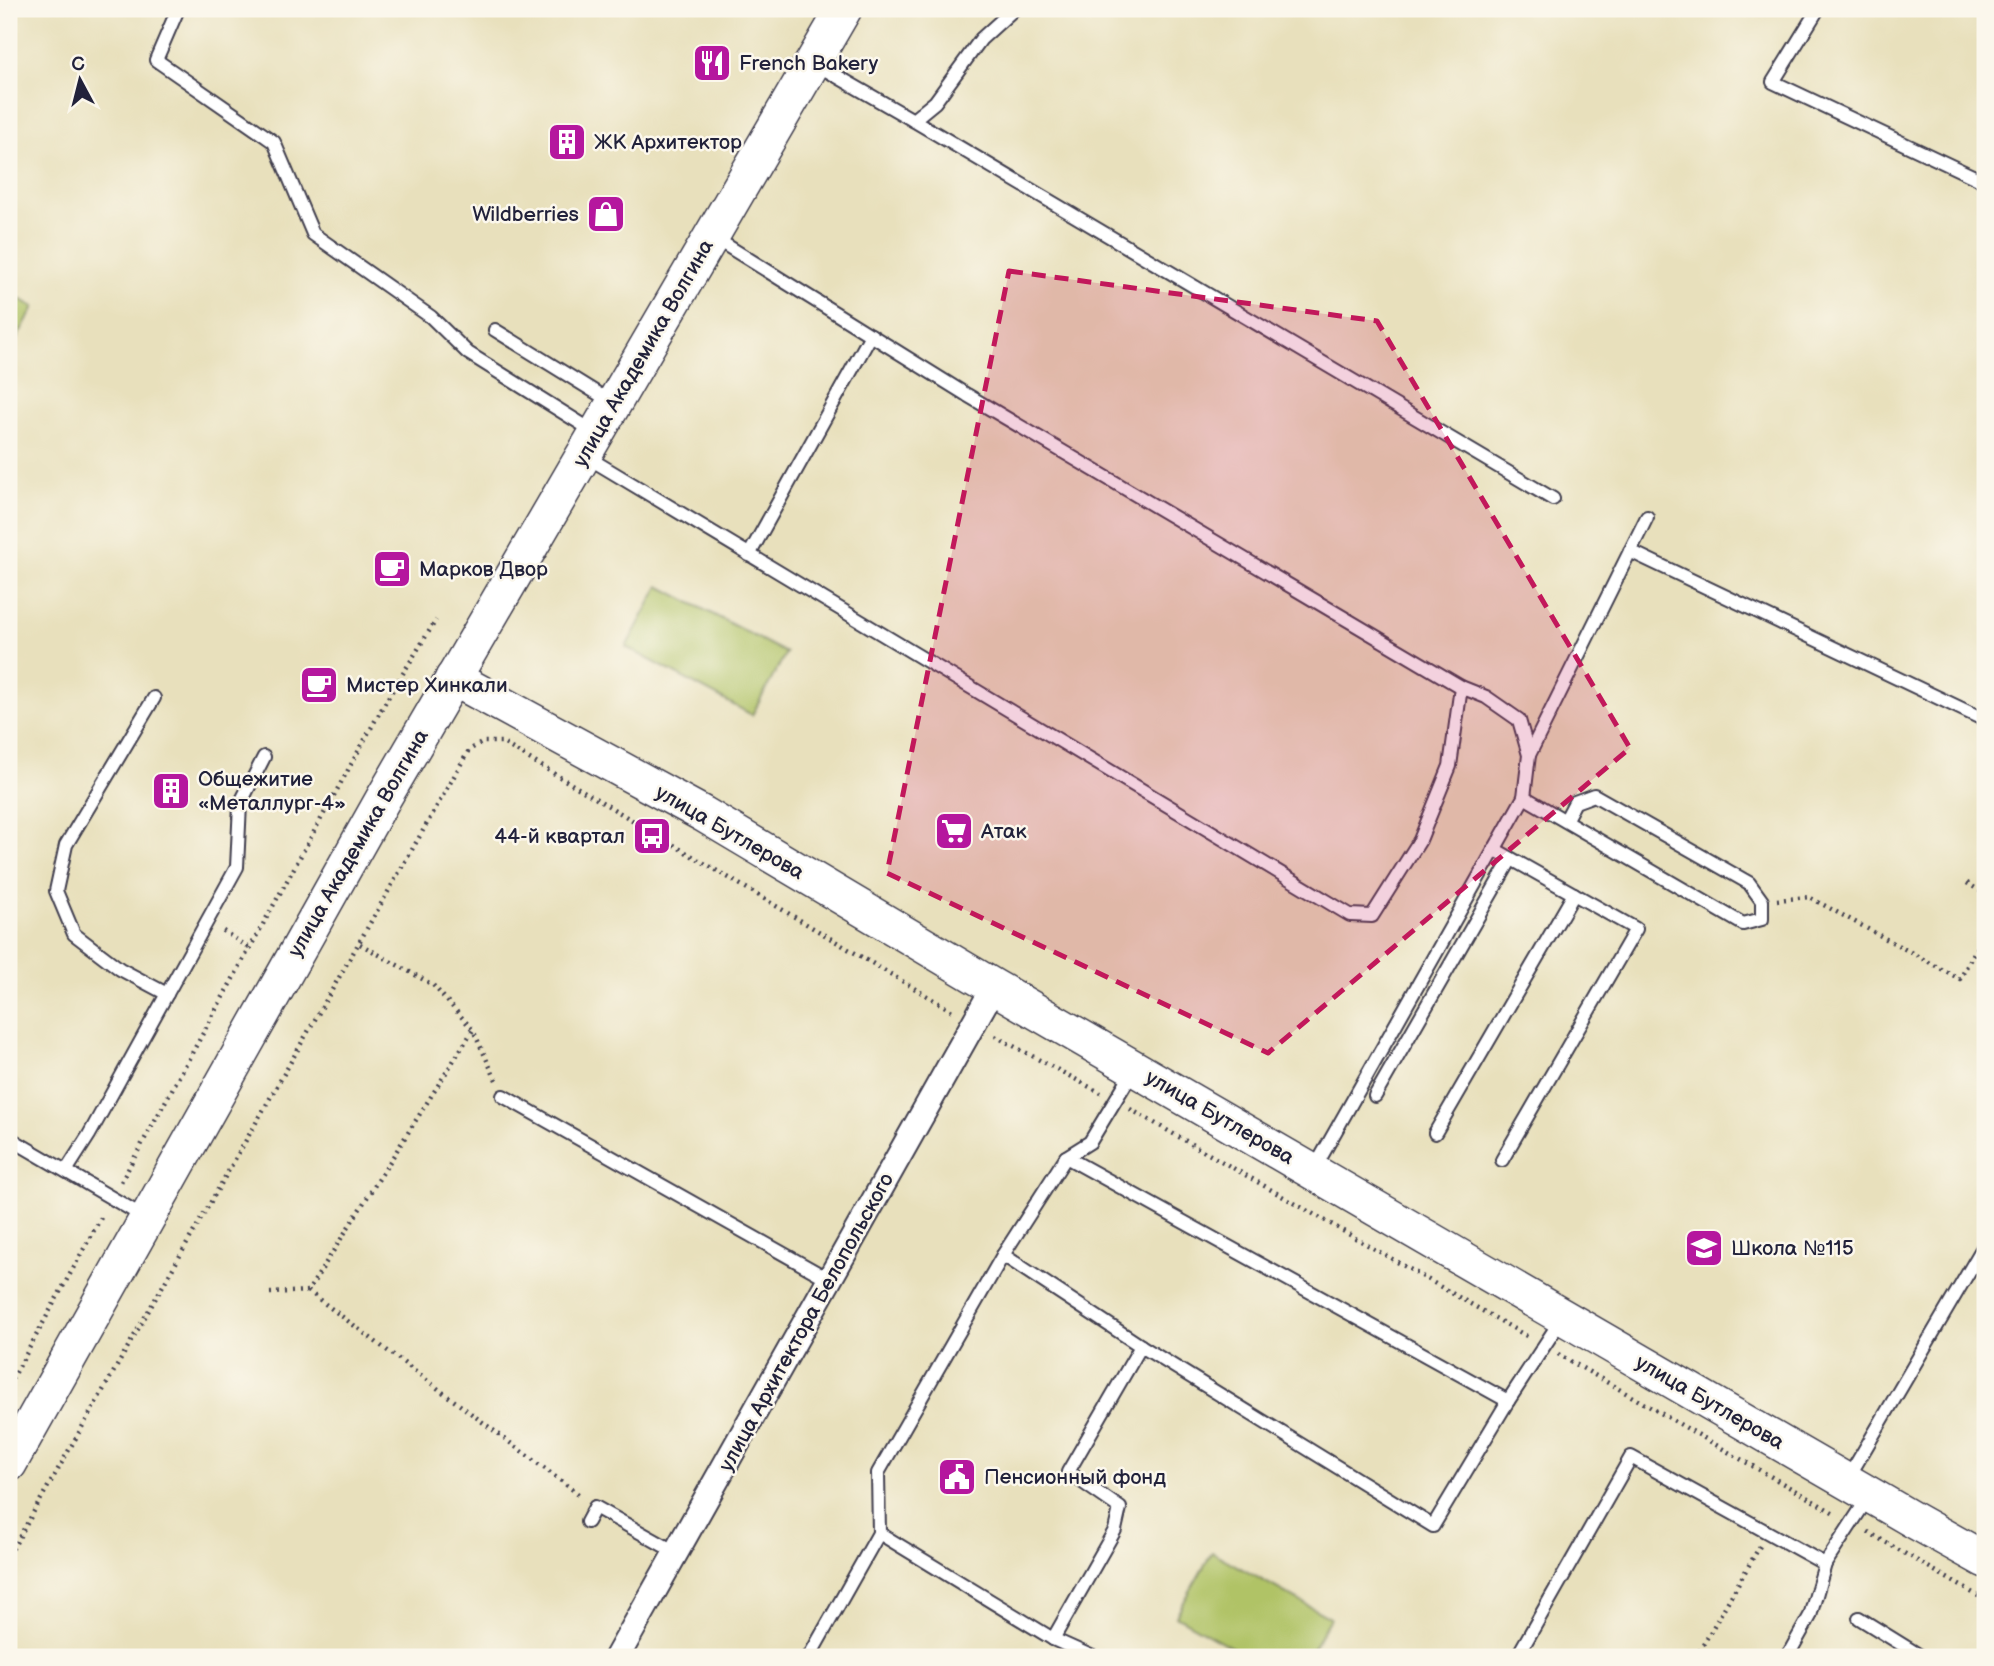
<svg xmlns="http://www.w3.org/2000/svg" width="1994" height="1666" viewBox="0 0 1994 1666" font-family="'Balsamiq Sans',sans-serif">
	<rect width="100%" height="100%" fill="#fbf7ec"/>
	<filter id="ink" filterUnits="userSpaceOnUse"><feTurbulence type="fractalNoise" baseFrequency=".0143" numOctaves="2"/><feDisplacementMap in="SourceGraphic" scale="14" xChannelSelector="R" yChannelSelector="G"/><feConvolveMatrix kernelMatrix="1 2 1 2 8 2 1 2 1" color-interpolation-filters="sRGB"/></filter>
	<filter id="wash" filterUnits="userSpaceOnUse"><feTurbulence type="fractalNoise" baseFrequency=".00686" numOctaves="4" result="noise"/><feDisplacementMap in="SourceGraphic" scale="28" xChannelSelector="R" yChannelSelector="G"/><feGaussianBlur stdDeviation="1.57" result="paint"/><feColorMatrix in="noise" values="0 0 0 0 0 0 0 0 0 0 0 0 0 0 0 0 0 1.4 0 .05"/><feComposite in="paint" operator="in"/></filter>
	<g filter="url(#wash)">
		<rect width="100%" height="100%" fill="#e8e0bc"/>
		<g fill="#b0c366" stroke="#697250" stroke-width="2">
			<path d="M9,293L34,307L9,353Z"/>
			<path d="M659,586L786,653L752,715L626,647Z"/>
			<path d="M1212,1552L1330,1618L1308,1657H1249L1176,1616Z"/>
		</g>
	</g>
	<g filter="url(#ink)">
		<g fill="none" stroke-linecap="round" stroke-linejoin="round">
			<defs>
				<g id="lane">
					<path d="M178,9L156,60L274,142L313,234L431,317L468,353L596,433"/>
					<path d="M1818,9L1773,82L1985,182"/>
					<path d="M814,63L913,120L935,102L981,39L1014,9"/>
					<path d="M913,120L1553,499"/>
					<path d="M713,237L967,395L1461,687L1486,697L1519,720L1529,755L1524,797L1313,1171"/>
					<path d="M495,330L613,403"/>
					<path d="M587,457L1350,915L1372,916L1420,840L1450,766L1461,687"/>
					<path d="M1630,551L1985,720"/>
					<path d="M749,555L871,335"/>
					<path d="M154,698L66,845L56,891L74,934L120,969L167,994"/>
					<path d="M1529,755L1647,517"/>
					<path d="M1524,797L1743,924L1762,919V901L1749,883L1594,795L1575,802L1565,821"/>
					<path d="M1494,849L1636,929L1502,1160"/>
					<path d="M503,1096L830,1280"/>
					<path d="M1375,1096L1511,859"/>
					<path d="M1435,1133L1574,894"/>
					<path d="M9,1138L146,1218"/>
					<path d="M1066,1157L1508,1401L1561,1320"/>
					<path d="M66,1171L89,1135L237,867L240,804L264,757"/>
					<path d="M1003,1255L1141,1346L1433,1526L1508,1401"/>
					<path d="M1848,1478L1985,1244"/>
					<path d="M587,1522L595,1507L677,1553"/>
					<path d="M1859,1618L1922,1657"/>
					<path d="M1053,1639L1115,1530L1120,1508L1068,1472L1141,1346"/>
					<path d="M809,1657L879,1533"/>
					<path d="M1093,1657L1053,1639L879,1533L878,1473L1003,1255L1066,1157L1090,1142L1133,1071"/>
					<path d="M1517,1657L1631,1457L1825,1564L1868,1498"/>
					<path d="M1787,1657L1810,1616L1825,1564"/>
				</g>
				<path id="street" d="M617,1657L994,987"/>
				<g id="secondary">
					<path d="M453,678L703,814L994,987L1915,1521L1985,1560"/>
					<path d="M9,1464L383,799L844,9"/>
				</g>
			</defs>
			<use href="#lane" stroke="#403e4e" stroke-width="16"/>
			<use href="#street" stroke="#403e4e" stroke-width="28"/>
			<use href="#secondary" stroke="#403e4e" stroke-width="38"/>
			<g stroke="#403e4e" stroke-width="4.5" stroke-dasharray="2 5" stroke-linecap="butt">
				<path d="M1967,883L1985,894"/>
				<path d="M1777,900L1809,897L1960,979L1985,932"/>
				<path d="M223,931L250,948"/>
				<path d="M360,944L433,985L473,1030"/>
				<path d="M995,1036L1101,1093"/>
				<path d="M496,1080L473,1030L308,1291L581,1496"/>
				<path d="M1130,1109L1530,1338"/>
				<path d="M121,1182L386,701L436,620"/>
				<path d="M270,1293L308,1291"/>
				<path d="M1558,1354L1836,1514"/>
				<path d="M9,1385L103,1214"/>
				<path d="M1868,1532L1985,1600"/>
				<path d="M9,1555L469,750L483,742H501L954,1012"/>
				<path d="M1696,1657L1760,1546"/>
			</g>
			<use href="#lane" stroke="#fff" stroke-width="12"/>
			<use href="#street" stroke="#fff" stroke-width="24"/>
			<use href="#secondary" stroke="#fff" stroke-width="35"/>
		</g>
	</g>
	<path fill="#c2185b" fill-opacity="0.2" stroke="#c2185b" stroke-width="5" stroke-dasharray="14 9" stroke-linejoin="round" d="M1009,271L1377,321L1630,748L1268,1053L887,873Z"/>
	<defs>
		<symbol id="restaurant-square" viewBox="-11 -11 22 22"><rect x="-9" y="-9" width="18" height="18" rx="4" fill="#b5179e" stroke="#fbf7ec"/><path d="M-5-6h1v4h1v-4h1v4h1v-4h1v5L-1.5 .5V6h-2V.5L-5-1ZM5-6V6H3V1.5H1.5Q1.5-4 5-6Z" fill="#fff"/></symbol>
		<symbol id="building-square" viewBox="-11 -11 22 22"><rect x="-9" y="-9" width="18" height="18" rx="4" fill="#b5179e" stroke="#fbf7ec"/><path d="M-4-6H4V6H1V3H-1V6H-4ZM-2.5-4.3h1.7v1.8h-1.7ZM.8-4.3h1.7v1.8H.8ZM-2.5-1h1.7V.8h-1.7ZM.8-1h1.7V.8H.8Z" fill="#fff"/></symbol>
		<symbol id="shop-square" viewBox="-11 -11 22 22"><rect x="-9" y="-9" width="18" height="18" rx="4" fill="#b5179e" stroke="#fbf7ec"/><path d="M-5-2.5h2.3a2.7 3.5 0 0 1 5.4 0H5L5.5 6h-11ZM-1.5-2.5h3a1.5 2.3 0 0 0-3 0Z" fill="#fff"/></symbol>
		<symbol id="cafe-square" viewBox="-11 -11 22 22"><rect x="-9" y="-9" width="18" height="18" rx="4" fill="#b5179e" stroke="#fbf7ec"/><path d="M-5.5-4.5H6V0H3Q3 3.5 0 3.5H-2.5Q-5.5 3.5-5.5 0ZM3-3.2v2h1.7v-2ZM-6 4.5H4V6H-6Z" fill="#fff"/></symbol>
		<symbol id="supermarket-square" viewBox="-11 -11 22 22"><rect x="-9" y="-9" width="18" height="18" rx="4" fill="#b5179e" stroke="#fbf7ec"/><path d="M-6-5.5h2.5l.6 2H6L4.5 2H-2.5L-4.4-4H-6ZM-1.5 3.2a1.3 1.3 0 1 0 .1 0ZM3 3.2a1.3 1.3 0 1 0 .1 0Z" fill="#fff"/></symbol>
		<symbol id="bus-square" viewBox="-11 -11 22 22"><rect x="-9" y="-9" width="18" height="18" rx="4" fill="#b5179e" stroke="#fbf7ec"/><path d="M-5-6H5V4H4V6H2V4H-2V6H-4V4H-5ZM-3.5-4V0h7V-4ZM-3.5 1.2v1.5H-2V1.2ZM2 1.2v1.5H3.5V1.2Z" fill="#fff"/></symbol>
		<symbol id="school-square" viewBox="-11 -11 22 22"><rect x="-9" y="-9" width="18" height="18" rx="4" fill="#b5179e" stroke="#fbf7ec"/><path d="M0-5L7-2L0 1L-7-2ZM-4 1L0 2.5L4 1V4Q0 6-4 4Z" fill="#fff"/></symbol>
		<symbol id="civic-square" viewBox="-11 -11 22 22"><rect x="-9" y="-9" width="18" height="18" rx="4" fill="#b5179e" stroke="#fbf7ec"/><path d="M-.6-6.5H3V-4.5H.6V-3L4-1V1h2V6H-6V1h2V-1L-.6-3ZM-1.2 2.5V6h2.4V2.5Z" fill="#fff"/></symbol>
	</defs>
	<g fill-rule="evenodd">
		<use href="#restaurant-square" x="690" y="41" width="44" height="44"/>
		<use href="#building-square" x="545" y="120" width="44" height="44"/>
		<use href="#shop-square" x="584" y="192" width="44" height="44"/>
		<use href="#cafe-square" x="370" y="547" width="44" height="44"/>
		<use href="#cafe-square" x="297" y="663" width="44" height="44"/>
		<use href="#building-square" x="149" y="769" width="44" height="44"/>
		<use href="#supermarket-square" x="932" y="809" width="44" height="44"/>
		<use href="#bus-square" x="630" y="814" width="44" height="44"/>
		<use href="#school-square" x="1682" y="1226" width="44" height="44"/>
		<use href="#civic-square" x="935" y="1455" width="44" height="44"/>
	</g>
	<g text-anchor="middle" stroke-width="5" stroke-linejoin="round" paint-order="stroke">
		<g font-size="21" fill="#22223b" stroke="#fbf7ec" text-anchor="start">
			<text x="739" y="70">French Bakery</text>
			<text x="594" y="149">ЖК Архитектор</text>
			<text x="579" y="221" text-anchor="end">Wildberries</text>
			<text x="419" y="576">Марков Двор</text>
			<text x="346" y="692">Мистер Хинкали</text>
			<text x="198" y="786">Общежитие<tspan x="198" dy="24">«Металлург-4»</tspan></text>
			<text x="981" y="838">Атак</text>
			<text x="625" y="843" text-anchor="end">44-й квартал</text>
			<text x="1731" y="1255">Школа №115</text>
			<text x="984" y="1484">Пенсионный фонд</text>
		</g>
		<g font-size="21" fill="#22223b" stroke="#fbf7ec">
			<text transform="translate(643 353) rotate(-60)" y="7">улица Академика Волгина</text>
			<text transform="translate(730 832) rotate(30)" y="7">улица Бутлерова</text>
			<text transform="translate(358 843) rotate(-60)" y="7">улица Академика Волгина</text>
			<text transform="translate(1220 1117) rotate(30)" y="7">улица Бутлерова</text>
			<text transform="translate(806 1322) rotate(-61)" y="7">улица Архитектора Белопольского</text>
			<text transform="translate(1710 1402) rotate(30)" y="7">улица Бутлерова</text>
		</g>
	</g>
	<rect width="1994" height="1666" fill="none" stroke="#fbf7ec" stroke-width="35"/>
	<g transform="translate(80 80) rotate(353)" stroke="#fbf7ec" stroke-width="5" paint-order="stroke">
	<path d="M0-5L12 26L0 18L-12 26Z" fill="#22223b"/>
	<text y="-10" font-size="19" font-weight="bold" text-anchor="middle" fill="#22223b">С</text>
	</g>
</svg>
